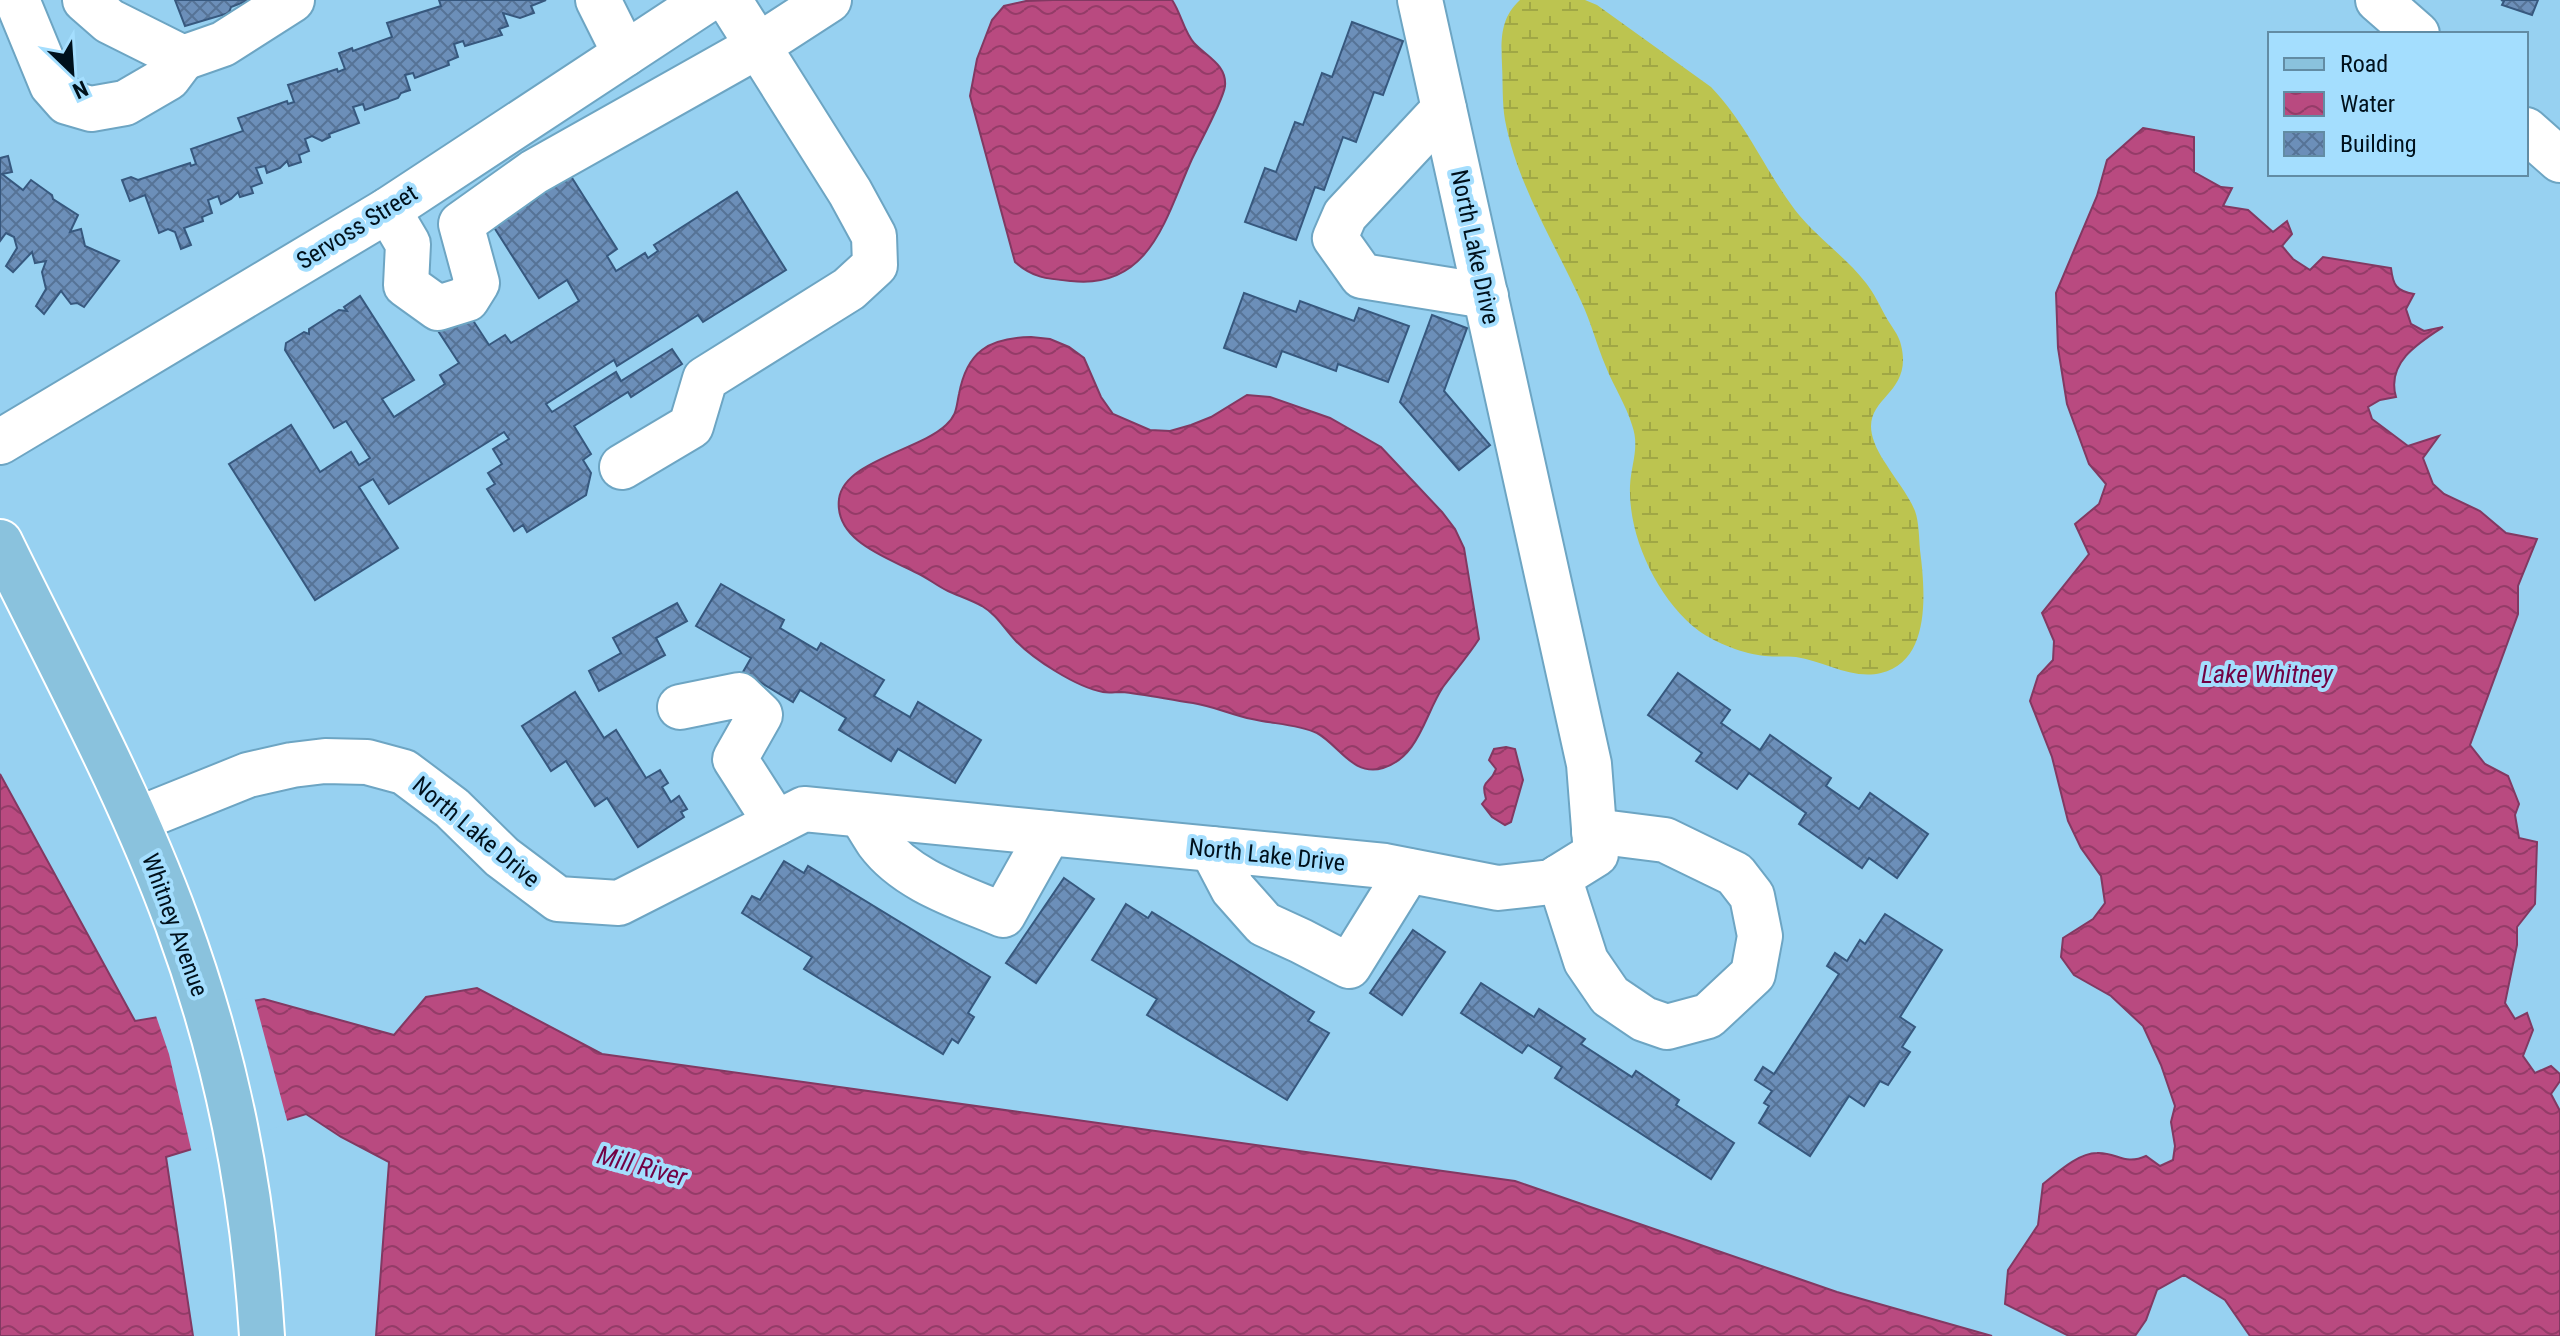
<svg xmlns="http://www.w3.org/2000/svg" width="2560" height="1336" viewBox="0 0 2560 1336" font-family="'Roboto Condensed',sans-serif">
	<defs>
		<pattern id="wetland-marsh" width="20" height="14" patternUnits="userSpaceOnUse" patternTransform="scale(2)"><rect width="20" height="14" fill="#bcc450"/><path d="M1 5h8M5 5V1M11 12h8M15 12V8" fill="none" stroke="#a0a745"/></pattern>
		<pattern id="water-waves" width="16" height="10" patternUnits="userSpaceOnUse" patternTransform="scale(2)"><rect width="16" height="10" fill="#b94a80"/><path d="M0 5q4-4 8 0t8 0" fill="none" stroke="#943c68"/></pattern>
		<pattern id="building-cross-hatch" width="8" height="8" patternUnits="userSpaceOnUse" patternTransform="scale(2)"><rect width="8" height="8" fill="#6c8fb9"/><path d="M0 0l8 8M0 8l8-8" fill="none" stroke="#567396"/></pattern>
	</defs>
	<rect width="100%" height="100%" fill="#97d1f1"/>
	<path fill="url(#wetland-marsh)" d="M1520,0H1585L1597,5L1711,87C1746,123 1765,170 1795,210C1816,237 1846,257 1866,283C1874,293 1880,306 1886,317C1891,326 1899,335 1901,345C1916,405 1840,395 1886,464C1895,479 1908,494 1915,511C1919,522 1919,538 1920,550C1925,589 1932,661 1881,673C1852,680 1824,661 1796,657C1786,656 1775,657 1765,656C1744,654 1716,643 1699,631C1658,600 1628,537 1630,486C1631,464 1640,447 1632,425C1626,405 1614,387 1606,367C1597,346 1591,322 1581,301C1554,242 1517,184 1505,120C1502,102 1503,83 1502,65C1501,40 1500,18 1520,0Z"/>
	<g fill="url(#water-waves)" stroke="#823962" stroke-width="2">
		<path d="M1053,0H1172C1181,13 1184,32 1194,43C1207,57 1227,65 1225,86C1223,101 1200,142 1192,159C1166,216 1151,290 1071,281C1047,279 1033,278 1015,262L970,96L977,59L992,20L1004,6L1026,1Z"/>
		<path d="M2143,128L2194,137V172L2221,187L2232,188L2223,206L2248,210L2273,232L2287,221L2292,234L2282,246L2293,259L2310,270L2323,257L2391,268C2393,285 2396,291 2414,294L2406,309L2411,324L2424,331L2443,327C2418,343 2386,363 2396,397L2380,400L2368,407L2372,419L2408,446L2439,436L2423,458L2433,484L2444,494L2480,511L2506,533L2537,539L2518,586V614L2470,745L2485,764L2508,776L2519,804L2515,815L2519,838L2537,842L2535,904L2517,927V945L2505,1003L2515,1019L2527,1013L2533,1030L2523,1056L2535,1073L2551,1066L2560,1074V1081L2551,1094L2560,1111V1336H2250L2225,1300L2184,1275L2157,1290L2146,1320L2135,1336H2069L2005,1304L2008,1270L2038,1225L2043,1184C2057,1173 2078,1153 2097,1153C2117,1152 2124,1166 2146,1156L2160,1166L2173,1160L2175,1146L2171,1122L2175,1106L2161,1065L2143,1026L2111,996L2074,975L2061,957L2063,938L2093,919L2105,903L2101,876L2081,848L2068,821L2052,757L2030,701L2038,676L2053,660L2054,641L2042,613L2089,554L2075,524L2099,504L2106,484L2089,464L2067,404L2058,348L2056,293L2097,196L2107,160Z"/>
		<path d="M1031,337L1050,339L1069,347L1084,358L1101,397L1113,414L1150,430L1170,431L1191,425L1211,417L1247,395L1270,397L1330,418L1381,447L1442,512L1455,529L1464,548L1479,639C1468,656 1455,671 1443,687C1425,714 1419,757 1383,768C1353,777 1339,745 1317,733C1297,724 1273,724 1252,719C1232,715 1213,706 1193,703C1170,700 1145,694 1121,692C1115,692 1109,693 1103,692C1076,687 1033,659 1015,640C1003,627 997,615 982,606C971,600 959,596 948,591C937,586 928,578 917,573C888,558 834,541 839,499C844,461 920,450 946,425C957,415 956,408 959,394C967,351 989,338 1031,337Z"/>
		<path d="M1506,747L1515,749L1523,780L1511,822L1505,825L1492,817L1482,804L1486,799C1480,778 1490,786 1496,769L1489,760L1494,749Z"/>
		<path d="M0,774L135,1021L264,999L394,1035L426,997L477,988L602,1054L1515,1181L1837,1292L1992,1336H376L389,1162L341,1137L306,1114L166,1157L193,1336H0Z"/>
	</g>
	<path fill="#97d1f1" d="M254,997L288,1124L192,1153L169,1054L155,1013Z"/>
	<g fill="url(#building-cross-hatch)" stroke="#37587e" stroke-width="2">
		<path d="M175,0H249L231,7L229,13L185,26Z"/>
		<path d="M439,0H546L531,6L534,13L520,18L503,13L508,26L499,29L502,35L465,46L463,41L454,44L458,57L448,61L449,65L415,78L413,73L405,75L410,90L401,93L398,98L365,110L363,104L353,107L359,123L329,134L330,137L322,141L312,136L305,139L309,151L299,155L301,162L289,166L287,161L280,168L267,173L265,166L256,168L262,183L251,187L253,193L240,197L238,192L231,199L221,204L218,196L208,200L212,213L202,217L203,221L184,228L191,245L181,249L175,232L168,229L159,233L145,195L130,201L122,180L131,177L138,180L190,163L191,166L196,164L191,149L243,131L238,118L287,101L288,104L294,102L288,85L337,69L338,72L345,69L339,53L352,48L353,51L392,37L387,23L441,6Z"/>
		<path d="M2501,0H2538L2532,15L2502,5L2504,1Z"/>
		<path d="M1352,22L1403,41L1383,95L1374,92L1356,142L1343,137L1324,190L1315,187L1296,240L1245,222L1265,168L1276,172L1295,122L1303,125L1322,73L1332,77Z"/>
		<path d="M8,156L12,172L2,174L23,190L31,180L52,195L53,199L78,215L70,232L81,229L85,246L119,261L84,307L77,303L71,304L61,291L44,314L36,306L46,289L42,272L46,261L35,263L32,252L13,272L6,266L17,248L14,237L6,233L0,241V158Z"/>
		<path d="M567,170L617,249L607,256L616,271L645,253L648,258L658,251L654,245L737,192L786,270L703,322L698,315L617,366L614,360L546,404L552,412L616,372L621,381L672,349L682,364L631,397L628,392L574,426L591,454L583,460L591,473L586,495L527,532L523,525L514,531L487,489L495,484L488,473L502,464L493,449L509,439L504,432L389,504L373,479L359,487L398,548L315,600L229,464L291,425L320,472L351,452L359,465L370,458L346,421L334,428L285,350L286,343L304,332L309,334V329L339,310L347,311L344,307L360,296L414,380L382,399L394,417L445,384L440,375L459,363L431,320L461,302L489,345L505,335L511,343L579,301L567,280L539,298L490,221Z"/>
		<path d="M1244,293L1296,312L1300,301L1354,321L1359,308L1409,326L1388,382L1338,364L1336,371L1282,351L1276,367L1224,348Z"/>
		<path d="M1432,315L1467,328L1444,391L1490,445L1459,470L1400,402Z"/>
		<path d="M721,584L784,620L780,628L817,650L821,643L884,680L874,696L910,717L918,702L981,740L955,783L898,749L891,761L839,730L846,718L800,690L793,702L743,672L751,658L696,626Z"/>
		<path d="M677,603L687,621L656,638L665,655L599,691L589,671L621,653L613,638Z"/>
		<path d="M1678,673L1730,710L1721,723L1760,750L1770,735L1831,778L1826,786L1859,809L1870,793L1928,834L1897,878L1869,858L1862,868L1799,824L1806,813L1749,773L1737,789L1696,761L1702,753L1648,715Z"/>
		<path d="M575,692L604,738L616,730L646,778L660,770L668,783L662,787L671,802L679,796L687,809L681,812L684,817L638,847L607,798L595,806L566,761L551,771L522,726Z"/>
		<path d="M784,861L804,873L808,866L990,977L968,1013L974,1017L958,1043L952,1039L943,1054L804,969L812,957L742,913L752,896L760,900Z"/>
		<path d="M1064,878L1094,899L1036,983L1006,963Z"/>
		<path d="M1126,904L1148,918L1152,912L1314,1012L1308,1021L1329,1033L1287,1100L1147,1015L1157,999L1092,960Z"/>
		<path d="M1885,914L1942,950L1900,1017L1915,1027L1902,1047L1910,1052L1888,1085L1880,1081L1864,1106L1849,1096L1810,1156L1759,1123L1769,1106L1764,1103L1772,1091L1755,1080L1763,1067L1774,1074L1839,974L1827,966L1835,953L1847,961L1860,940L1865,944Z"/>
		<path d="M1413,930L1445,952L1402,1015L1370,993Z"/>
		<path d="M1481,983L1534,1017L1539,1009L1585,1039L1581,1044L1632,1077L1636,1071L1679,1100L1676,1105L1734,1143L1711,1179L1555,1078L1562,1067L1528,1045L1522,1053L1461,1013Z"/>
	</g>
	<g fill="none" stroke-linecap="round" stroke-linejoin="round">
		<defs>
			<g id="minor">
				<path d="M17,0L52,85L67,102L91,109L125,103L168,78L183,58"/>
				<path d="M85,0L109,21L183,58L223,44L292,0"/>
				<path d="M598,0L625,54"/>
				<path d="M2378,0L2417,34"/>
				<path d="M1444,109L1345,215L1335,238L1362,276L1486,296"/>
				<path d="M2526,130L2560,160"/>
				<path d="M388,210L408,244L406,285L438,308L467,299L477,283L461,224L534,172L758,46L829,0"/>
				<path d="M0,442L388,210L707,0"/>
				<path d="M622,467L691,426L705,379L849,289L875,265L874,236L850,192L729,0"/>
				<path d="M680,707L739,695L760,715L735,759L776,823"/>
				<path d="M861,815C867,824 872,833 878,842C907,881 961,897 1003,915L1049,833"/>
				<path d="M136,820L248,775L292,765L325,761L367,762L404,772L452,808L502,857L558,899L619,903L804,809L1385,866L1498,888L1551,882L1596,854L1589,764L1420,0"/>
				<path d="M1212,849L1233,889L1264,924L1301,941L1349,966L1408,871"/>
				<path d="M1559,877L1586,961L1610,996L1644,1019L1667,1027L1708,1016L1753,974L1760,936L1752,896L1735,874L1665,840L1594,831"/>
			</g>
			<path id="major" d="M0,542C61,667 129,791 177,922C227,1059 253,1190 262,1336"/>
		</defs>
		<use href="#minor" stroke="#6da5c3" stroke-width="48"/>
		<use href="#major" stroke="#fff" stroke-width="48"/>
		<use href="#minor" stroke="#fff" stroke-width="44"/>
		<use href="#major" stroke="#8ac2dd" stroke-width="44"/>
	</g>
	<g text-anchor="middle" stroke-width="8" stroke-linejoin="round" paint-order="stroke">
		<g font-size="24" fill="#00111c" stroke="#a4defe">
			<text transform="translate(357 227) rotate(-32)" y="8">Servoss Street</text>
			<text transform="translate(1475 247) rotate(78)" y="8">North Lake Drive</text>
			<text transform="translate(476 832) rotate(40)" y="8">North Lake Drive</text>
			<text transform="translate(1267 855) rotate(6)" y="8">North Lake Drive</text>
			<text transform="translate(175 925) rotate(70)" y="8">Whitney Avenue</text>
		</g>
		<g font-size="26" font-style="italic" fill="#710244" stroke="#a4defe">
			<text x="2267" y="683">Lake Whitney</text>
			<text transform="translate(642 1166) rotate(15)" y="9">Mill River</text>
		</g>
	</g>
	<rect x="2268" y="32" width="260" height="144" fill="#a4defe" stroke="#628ca4" stroke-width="2"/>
	<rect x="2284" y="58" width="40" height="12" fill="#8ac2dd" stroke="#628ca4" stroke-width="2"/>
	<text x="2340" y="72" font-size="24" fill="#00111c">Road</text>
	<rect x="2284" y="92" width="40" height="24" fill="url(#water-waves)" stroke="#628ca4" stroke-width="2"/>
	<text x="2340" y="112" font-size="24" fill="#00111c">Water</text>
	<rect x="2284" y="132" width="40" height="24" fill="url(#building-cross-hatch)" stroke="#628ca4" stroke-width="2"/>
	<text x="2340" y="152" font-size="24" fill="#00111c">Building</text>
	<g transform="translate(72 72) rotate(155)" stroke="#a4defe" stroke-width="6" paint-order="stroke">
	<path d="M0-6L14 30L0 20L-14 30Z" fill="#00111c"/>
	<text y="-12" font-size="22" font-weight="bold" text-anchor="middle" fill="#00111c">N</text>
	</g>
</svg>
